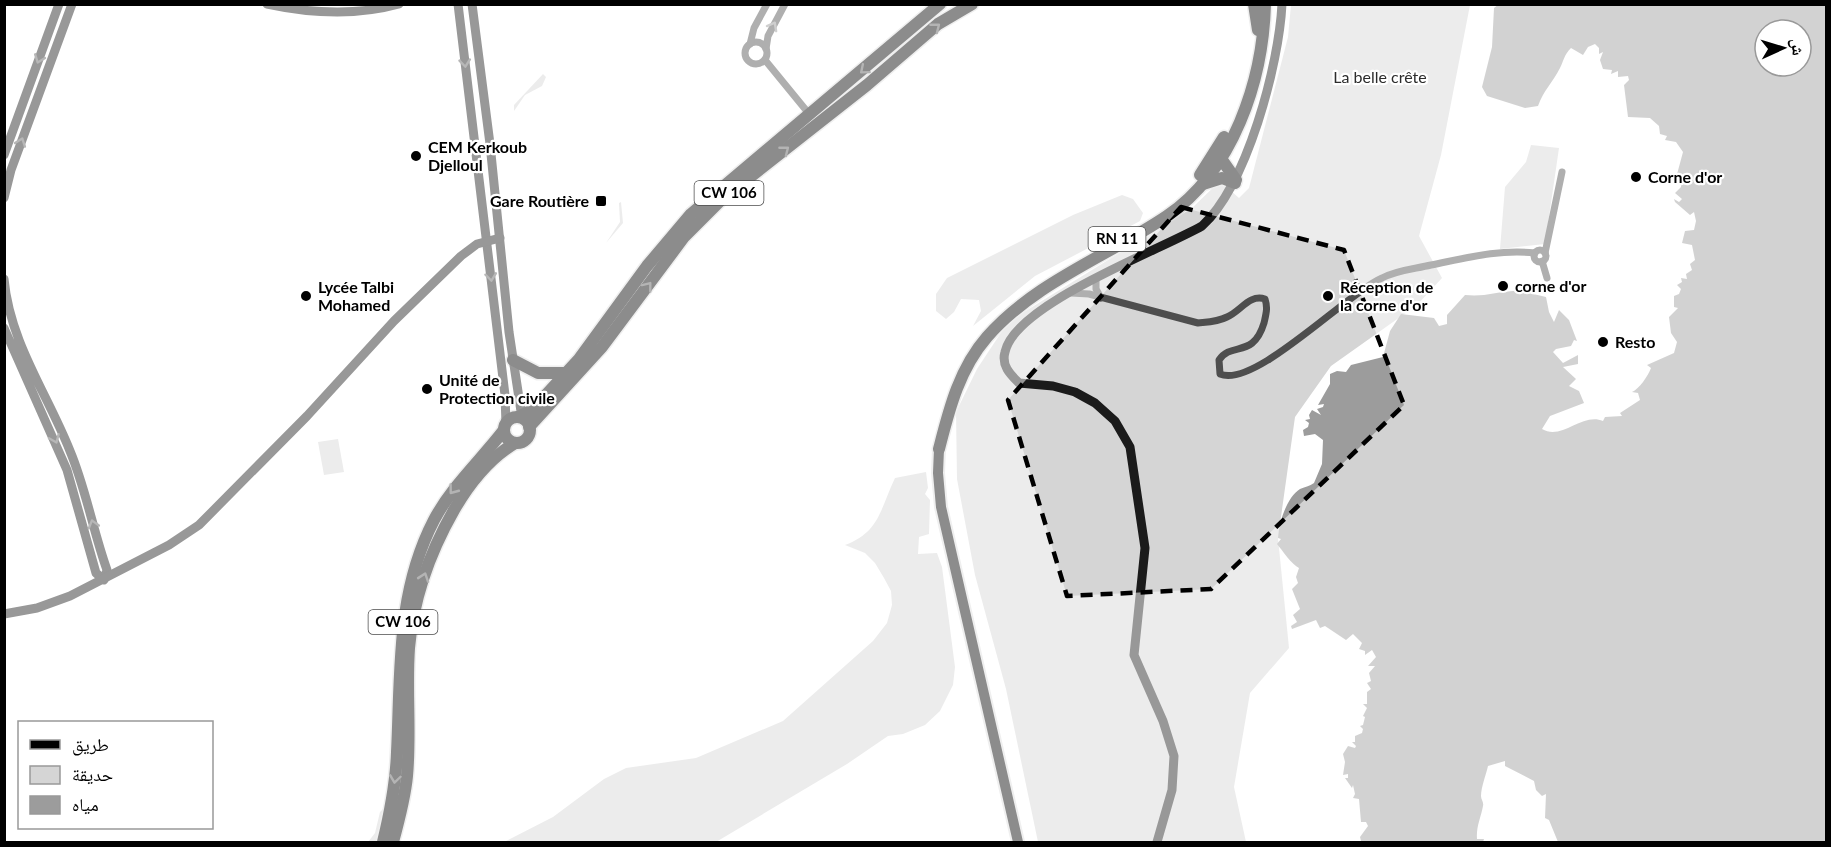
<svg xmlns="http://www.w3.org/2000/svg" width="1831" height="847" viewBox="0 0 1831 847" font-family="Lato,'Noto Naskh Arabic',sans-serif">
	<rect width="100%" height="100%" fill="#fff"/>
	<g fill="#d5d5d5">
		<path d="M1291,5H1470L1441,155L1419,236L1442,278L1417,305L1331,366L1295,417L1278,538L1289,648L1250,693L1234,787L1246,842H1038L1006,689L975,575L957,479L956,412L977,369L1008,322L1192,208L1220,181L1239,198L1249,188L1288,37Z"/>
		<path d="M543,74L546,77L542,86L525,95L514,111V105Z"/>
		<path d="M1531,145L1559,148L1545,244L1500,249L1505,187L1526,162Z"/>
		<path d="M1122,195L1133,199L1143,213L1140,221L1035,276L973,326L981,311L979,300L961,299L954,312L946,319L936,311V294L947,278L1073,215Z"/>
		<path d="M621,202L623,223L606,243L620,222L619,203Z"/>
		<path d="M338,439L344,472L324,475L318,442Z"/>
		<path d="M926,472L928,488L925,494L930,500L929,534L919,537L918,554L937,553L942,567L955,667L953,685L940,711L925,725L903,734L888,736L847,764L716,842H504L553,817L604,779L626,768L696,758L783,721L873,641L887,623L892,605L891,591L884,578L875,563L865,553L845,545C880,532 880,509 895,478Z"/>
		<path d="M384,808L377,842H368L375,833L380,812Z"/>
	</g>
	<path fill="#9c9c9c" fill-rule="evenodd" d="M1499,4L1826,5V842H1558L1549,820L1545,818L1546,794L1542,796L1536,790L1534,781L1505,766V761L1488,766C1486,775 1481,787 1481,796C1481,800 1484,802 1483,806C1481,817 1476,827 1477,839H1484L1483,842L1361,841L1360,837L1368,826L1366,822H1361L1359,799L1353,798L1355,794L1353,785L1352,788L1345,778H1348V774L1343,775L1345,762L1343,754L1348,746L1355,748L1356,746L1352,742H1355V736L1362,733L1363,729L1360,726L1363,725L1365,717L1363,716L1367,708L1363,704H1367V692L1371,689L1367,683L1371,681L1369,673L1375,666H1368L1376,657L1372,650L1365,655V651L1359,649L1362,643L1353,634L1346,640L1325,626L1320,628L1316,620L1292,629L1291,626L1297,622L1293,615L1300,609L1292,589L1298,583L1296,577L1299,568C1292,565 1282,550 1277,544L1281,539L1278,538C1279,522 1287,497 1300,489C1304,487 1310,486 1314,483L1322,464L1323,440L1315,434L1304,436L1303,430L1308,427L1309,423L1305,420L1310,419L1309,415L1312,410L1321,415L1317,409L1323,407L1324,404L1318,405L1330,384V374L1337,371L1346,372L1351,365L1383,357L1390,331L1401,314L1434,318L1439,326L1447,324V315L1465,295C1485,297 1495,292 1513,291C1524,291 1536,295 1546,297L1549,312L1554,322L1559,310L1569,320L1577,341L1574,340L1571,346L1556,349L1553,352L1563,363L1578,355V364L1563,367L1576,379L1569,386L1579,391L1584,403L1550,416L1542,429C1562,441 1582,412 1603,421L1605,417L1622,416L1620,413L1640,400L1638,393L1632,392C1639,389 1648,376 1651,368L1647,365L1674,353L1677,342L1671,333L1669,317L1678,308L1674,307V296L1679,294L1681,289L1677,285L1682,282L1681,278L1687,279L1686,274L1692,270L1690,264L1695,260L1692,245L1682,243L1685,231L1694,230L1696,221L1694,212L1690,215L1675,202L1674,199L1679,202L1682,199L1675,193L1681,187V179L1676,178L1683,152L1676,142L1665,140L1667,136L1660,134L1659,126L1650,118L1628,117L1624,85L1629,80L1628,76L1618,77V71L1611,74L1612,70L1603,69L1600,60L1603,52L1599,54V48L1595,44L1588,47L1583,55L1571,48C1564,55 1564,60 1560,68C1553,82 1543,91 1538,106L1525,108L1487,96L1482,87L1492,47L1494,8ZM1765,30H1801V66H1765Z"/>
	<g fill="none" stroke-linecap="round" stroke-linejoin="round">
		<defs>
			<path id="primary" d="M939,449L938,473L941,507L1018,842"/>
			<g id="highway">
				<path d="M1254,4L1258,30"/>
				<path d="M1221,154L1222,160L1236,180"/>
				<path d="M1200,175L1224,137"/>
				<path d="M1203,184L1222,178L1235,183"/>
				<path d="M513,360L538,373H566"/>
				<path d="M518,417L532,410L579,359L647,266L691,214L940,4"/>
				<circle cx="517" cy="430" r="13"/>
				<path d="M529,427L602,347L684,237L721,200L867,85L938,24L972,4"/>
				<path d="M939,449C949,410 959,369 987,337C1035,282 1108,256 1167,216C1233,171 1263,81 1265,4"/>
				<path d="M383,842C390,813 396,783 397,752C401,672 396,593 434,520C452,486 481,460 504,430"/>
				<path d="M393,842C399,820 405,798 407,776C411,733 406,690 409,648C413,600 430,552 454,510C469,484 490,458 515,443"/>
			</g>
		</defs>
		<use href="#primary" stroke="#dbdbdb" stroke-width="14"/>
		<use href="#highway" stroke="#dbdbdb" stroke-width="15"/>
		<g stroke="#4e4e4e" stroke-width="7">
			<circle cx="756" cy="53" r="11"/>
			<path d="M750,44L754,28L767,4"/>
			<path d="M766,49L768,36L785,4"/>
			<path d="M765,60L810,115"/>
			<circle cx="1540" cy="256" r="6"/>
			<path d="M1545,253L1562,172"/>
			<path d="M1542,261L1547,278"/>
			<path d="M1096,279V289L1101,298"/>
			<path d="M1071,293L1089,294L1198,323C1208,322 1217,322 1227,317C1241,311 1249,294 1265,299C1268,308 1266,314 1264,323C1253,359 1232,341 1219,360L1220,374C1254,389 1346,294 1382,278C1397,270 1414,269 1431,265C1466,258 1499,249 1535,253"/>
		</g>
		<g stroke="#1b1b1b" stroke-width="9">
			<path d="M267,4C309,13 356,16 399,4"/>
			<path d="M458,4L505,395L506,424"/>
			<path d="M472,4L490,144L509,332L522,418"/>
			<path d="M4,155L59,4"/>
			<path d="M4,198L11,170L72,4"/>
			<path d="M4,279C10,343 47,393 70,451C86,489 93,531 107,570L104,580L96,573L67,470L4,328"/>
			<path d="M4,614L37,608L70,596L169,545L199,525L307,416L394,321L461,256L477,244L500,238"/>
			<path d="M1157,842L1172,790L1174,756L1163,721L1134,655L1145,548L1130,447L1115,421L1095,403L1075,392L1053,386L1019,383C1011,375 1001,366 1005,352C1015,304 1158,251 1202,226C1247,185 1279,65 1282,4"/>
		</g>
		<use href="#primary" stroke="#000" stroke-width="10"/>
		<use href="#highway" stroke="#000" stroke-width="12"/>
	</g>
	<defs><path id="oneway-chevron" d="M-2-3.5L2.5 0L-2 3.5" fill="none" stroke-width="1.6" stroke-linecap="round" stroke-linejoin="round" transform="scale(1.5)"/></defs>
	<use stroke="#959595" href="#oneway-chevron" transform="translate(773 26) rotate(-61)"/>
	<g stroke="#595959">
		<use href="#oneway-chevron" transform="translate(936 27) rotate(-38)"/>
		<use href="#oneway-chevron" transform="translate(864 70) rotate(140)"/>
		<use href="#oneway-chevron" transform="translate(785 150) rotate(-38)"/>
		<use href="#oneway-chevron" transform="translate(648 286) rotate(-52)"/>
		<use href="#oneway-chevron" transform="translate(453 490) rotate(127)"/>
		<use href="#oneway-chevron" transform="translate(424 577) rotate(-71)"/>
		<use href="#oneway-chevron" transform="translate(395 779) rotate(98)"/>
	</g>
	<g stroke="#5f5f5f">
		<use href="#oneway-chevron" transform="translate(39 59) rotate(111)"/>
		<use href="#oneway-chevron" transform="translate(465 63) rotate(84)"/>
		<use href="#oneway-chevron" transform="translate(21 142) rotate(-70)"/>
		<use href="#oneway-chevron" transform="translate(491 277) rotate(83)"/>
		<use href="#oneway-chevron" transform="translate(55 439) rotate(67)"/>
		<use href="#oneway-chevron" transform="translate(93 524) rotate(-106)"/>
	</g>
	<path d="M0 0H1831V847H0ZM1181,207L1344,250L1404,405L1211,589L1067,596L1008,400Z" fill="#fff" fill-opacity=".55" fill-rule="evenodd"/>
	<path fill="none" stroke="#000" stroke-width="4.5" stroke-dasharray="12 8" stroke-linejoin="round" d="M1181,207L1344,250L1404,405L1211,589L1067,596L1008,400Z"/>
	<g fill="#000" stroke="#fff" stroke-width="2">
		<circle cx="416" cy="156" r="6"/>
		<circle cx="1636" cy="177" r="6"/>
		<rect x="595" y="195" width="12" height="12" rx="3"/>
		<circle cx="1503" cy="286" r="6"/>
		<circle cx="306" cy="296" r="6"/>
		<circle cx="1328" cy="296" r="6"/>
		<circle cx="1603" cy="342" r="6"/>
		<circle cx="427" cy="389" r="6"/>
	</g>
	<g text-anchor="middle" stroke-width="4.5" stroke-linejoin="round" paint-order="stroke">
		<g fill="#fff" stroke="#4c4c4c" stroke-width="1.5">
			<rect x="694.5" y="181" width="69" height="24" rx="4.5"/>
			<rect x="1088.5" y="227" width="57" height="24" rx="4.5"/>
			<rect x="368.5" y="610" width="69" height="24" rx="4.5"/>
		</g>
		<g font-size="15" font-weight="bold" fill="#000">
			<text x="729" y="198">CW 106</text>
			<text x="1117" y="244">RN 11</text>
			<text x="403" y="627">CW 106</text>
		</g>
		<g font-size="16" fill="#2c2c2c" stroke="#fff">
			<text x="1380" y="83">La belle crête</text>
		</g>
		<g font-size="16" font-weight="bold" fill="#000" stroke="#fff" text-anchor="start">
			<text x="428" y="153">CEM Kerkoub<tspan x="428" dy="18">Djelloul</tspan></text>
			<text x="1648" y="183">Corne d'or</text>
			<text x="589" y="207" text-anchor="end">Gare Routière</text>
			<text x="1515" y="292">corne d'or</text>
			<text x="318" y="293">Lycée Talbi<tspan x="318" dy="18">Mohamed</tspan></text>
			<text x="1340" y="293">Réception de<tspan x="1340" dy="18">la corne d'or</tspan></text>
			<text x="1615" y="348">Resto</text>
			<text x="439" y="386">Unité de<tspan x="439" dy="18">Protection civile</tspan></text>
		</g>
	</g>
	<rect width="1831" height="847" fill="none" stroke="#000000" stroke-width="12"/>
	<rect x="18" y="721" width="195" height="108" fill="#ffffff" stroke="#999999" stroke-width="1.5"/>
	<rect x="30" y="740" width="30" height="9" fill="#000000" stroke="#999999" stroke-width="1.5"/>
	<text x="72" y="751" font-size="18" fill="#000000">طريق</text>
	<rect x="30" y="766" width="30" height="18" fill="#d5d5d5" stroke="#999999" stroke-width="1.5"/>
	<text x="72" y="781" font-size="18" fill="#000000">حديقة</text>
	<rect x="30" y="796" width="30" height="18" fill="#9c9c9c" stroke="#999999" stroke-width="1.5"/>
	<text x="72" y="811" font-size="18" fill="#000000">مياه</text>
	<g transform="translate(1783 48) rotate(86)"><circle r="28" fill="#ffffff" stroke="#999999" stroke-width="1.5"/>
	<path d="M0-4.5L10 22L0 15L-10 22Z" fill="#000000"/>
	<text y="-9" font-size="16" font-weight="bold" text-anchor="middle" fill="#000000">ش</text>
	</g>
</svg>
